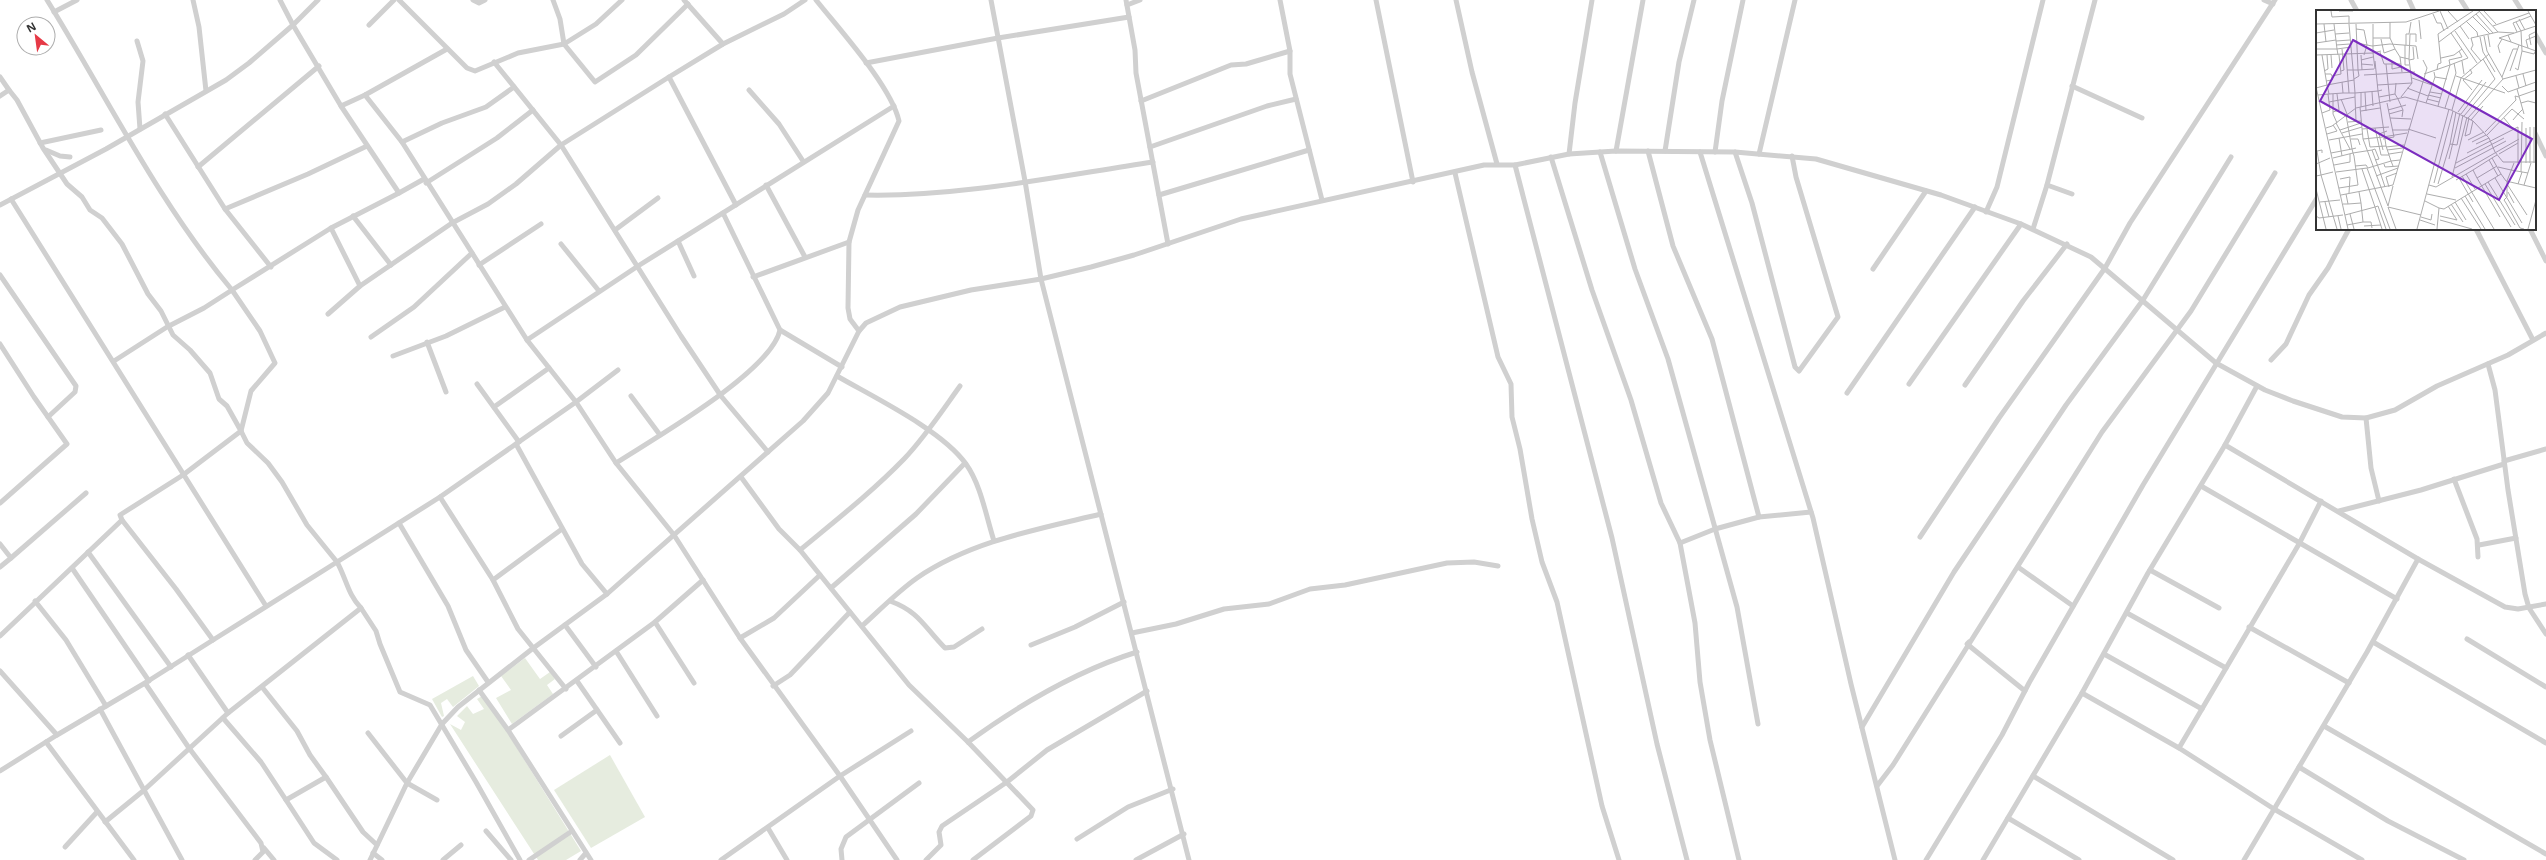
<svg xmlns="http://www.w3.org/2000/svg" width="2546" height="860" viewBox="0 0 2546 860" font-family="'Noto Sans',sans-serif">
	<rect width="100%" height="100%" fill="#fff"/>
	<g fill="#e6ecdf">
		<path d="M525,658L540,679L550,672L555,679L547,685L553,694L512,724L496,698L511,690L501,676Z"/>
		<path d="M473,676L479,686L453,707L447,699L441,703L444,716L442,717L432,699Z"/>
		<path d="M484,695L581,851L566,860H538L450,724L461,730L465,722L457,716L467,706L473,714L484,709L477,699Z"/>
		<path d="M610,755L645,817L591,848L554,790Z"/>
	</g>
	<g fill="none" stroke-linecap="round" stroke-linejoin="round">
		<g stroke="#d0d0d0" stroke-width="5">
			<path d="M47,0C107,97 158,202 232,290L331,228L399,193"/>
			<path d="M193,0L199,27L206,91"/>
			<path d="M318,0L293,25L341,106L399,193L424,179"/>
			<path d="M399,0L467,68L475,71L518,53L564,44L596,24L622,0"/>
			<path d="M473,0L479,3L485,0"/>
			<path d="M553,0L560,19L564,44L595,82L636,55L688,4"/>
			<path d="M684,0L723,44"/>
			<path d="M816,0C839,29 891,86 899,121L858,210L849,242L848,308L850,319L859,331"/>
			<path d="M991,0L1025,181L1041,279L1189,860"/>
			<path d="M1126,0L1135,50L1136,73L1168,244"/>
			<path d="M1280,0L1290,51V74L1322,200"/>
			<path d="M1376,0L1413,182"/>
			<path d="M1456,0L1472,72L1497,164"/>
			<path d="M2264,0L2273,4"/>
			<path d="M2351,0L2357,11"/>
			<path d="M2409,0L2414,11"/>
			<path d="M2461,0L2468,11"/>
			<path d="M2515,0L2522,11"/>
			<path d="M1127,5L1140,0"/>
			<path d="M54,12L77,0"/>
			<path d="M369,25L394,0"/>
			<path d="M2535,34L2546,53"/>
			<path d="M137,41L143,61L138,102L140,129"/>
			<path d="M494,62L561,145L681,336L721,396L768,452"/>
			<path d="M866,63L998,38L1129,17"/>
			<path d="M0,77L9,90"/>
			<path d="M669,77L736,205"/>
			<path d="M2072,86L2142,118"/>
			<path d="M749,90L779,124L803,161"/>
			<path d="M365,95L402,142L527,340L576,402L618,370"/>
			<path d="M0,96L9,90L17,100L43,148L67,184L82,197L90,210L102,218L122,244L148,294L161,311L173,335L190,350L210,373L219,399L227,406L241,431"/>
			<path d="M1141,101L1231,65L1246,64L1290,51"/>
			<path d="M341,106L365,95L447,49"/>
			<path d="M165,114L225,209L271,267"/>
			<path d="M2535,133L2546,156"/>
			<path d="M402,142L442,123L486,107L514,87"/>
			<path d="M40,143L101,130"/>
			<path d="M1150,147L1267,106L1296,99"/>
			<path d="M46,150L60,156L70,157"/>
			<path d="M1616,151L1643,0"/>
			<path d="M1648,151L1673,246L1712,339L1759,517L1811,512"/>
			<path d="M1665,151L1679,62L1694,0"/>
			<path d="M1600,152L1635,269L1668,359L1737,607L1758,724"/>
			<path d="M1700,152L1813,518L1851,684L1895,860"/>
			<path d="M1715,152L1722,101L1743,0"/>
			<path d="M1735,152L1752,203L1795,367L1799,371L1838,317L1796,177L1792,156"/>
			<path d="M1569,154L1575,103L1592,0"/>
			<path d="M1759,154L1795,0"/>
			<path d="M1551,157L1592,290L1631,400L1661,503L1680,543L1715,529L1759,517"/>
			<path d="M1515,165L1612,538L1657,744L1687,860"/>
			<path d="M198,167L319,66"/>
			<path d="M1455,173L1498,357L1511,384L1512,417L1520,449L1532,519L1542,562L1557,602L1602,806L1619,860"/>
			<path d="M426,183L497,138L533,110"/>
			<path d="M766,185L805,257"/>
			<path d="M2047,185L2072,194"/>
			<path d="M865,195C960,197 1059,176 1153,162"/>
			<path d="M1159,195L1309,150"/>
			<path d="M11,199L266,606"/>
			<path d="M0,205L106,149L226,80L249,63L293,25L280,0"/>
			<path d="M225,209L308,174L367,146"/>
			<path d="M1986,212L1997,187L2043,0"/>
			<path d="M723,213L780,330L842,367"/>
			<path d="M353,216L391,265"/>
			<path d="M331,228L360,286"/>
			<path d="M2033,229L2047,185L2095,0"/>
			<path d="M2476,229L2533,340"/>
			<path d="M2530,229L2546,261"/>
			<path d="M615,230L658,198"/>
			<path d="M678,241L694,276"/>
			<path d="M561,244L599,291"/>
			<path d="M479,265L541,224"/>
			<path d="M1873,269L1926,191"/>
			<path d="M0,275L76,386L75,392L48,417"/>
			<path d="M753,277L849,242"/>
			<path d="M328,314L360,286L452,223L488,204L516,184L561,145L669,77L723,44L784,14L805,0"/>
			<path d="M371,337L414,307L472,253"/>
			<path d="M527,340L638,266L894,106"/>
			<path d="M427,342L446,392"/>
			<path d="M0,344L34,397L67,444L0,503"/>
			<path d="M393,356L446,336L505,307"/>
			<path d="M2271,360L2286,344L2309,295L2328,268L2349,229"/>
			<path d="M114,361L167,327L204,308L232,290L260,331L275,363L251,391L241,431"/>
			<path d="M2488,364L2495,390L2508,490L2525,594L2529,608L2546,634"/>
			<path d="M837,376C873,397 942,430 966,464C981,485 986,516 994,541"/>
			<path d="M477,384L519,442"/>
			<path d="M1909,384L2021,224"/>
			<path d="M1965,385L2023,301L2067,244"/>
			<path d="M1847,393L1975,207"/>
			<path d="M631,396L660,435"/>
			<path d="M494,407L549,368"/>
			<path d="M2366,418L2371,468L2379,501"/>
			<path d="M516,444L582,564L607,594"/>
			<path d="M2504,461L2546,449"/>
			<path d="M616,463C653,439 771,372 780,330"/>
			<path d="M741,477L779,529L800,550L909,685L968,742L1033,810L1031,816L973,860"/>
			<path d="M2454,479L2477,539L2478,557"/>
			<path d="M2201,486L2397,599"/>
			<path d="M440,497L493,580L518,629L566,689"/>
			<path d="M2321,501L2299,544L2179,748L2274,809L2362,860"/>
			<path d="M2339,511L2421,490L2504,464"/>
			<path d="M399,523L448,606L466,650L488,682"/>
			<path d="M1920,537L1999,418L2105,268L2130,223L2275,0"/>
			<path d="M1680,543L1695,623L1700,682L1710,740L1739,860"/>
			<path d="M0,544L11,558L0,567"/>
			<path d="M2479,545L2516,538"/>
			<path d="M800,550C835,521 872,492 904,459C925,437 942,411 960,386"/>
			<path d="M88,552L171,667"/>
			<path d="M11,558L86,493"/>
			<path d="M2418,559L2505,607L2518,609L2546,604"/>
			<path d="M2018,567L2073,606"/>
			<path d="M72,568L149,681"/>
			<path d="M2150,570L2219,608"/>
			<path d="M493,580L562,529"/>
			<path d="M831,588L916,514L965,463"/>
			<path d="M35,601L66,640L106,706"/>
			<path d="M890,601C920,612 924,627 945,648L954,647L982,629"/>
			<path d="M361,608L376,631L380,644L400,692L430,705L476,782L520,860"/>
			<path d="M2127,613L2226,668"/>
			<path d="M655,622L694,683"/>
			<path d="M565,625L596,667"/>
			<path d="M862,626C880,610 897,592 917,578C971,541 1039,529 1101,514"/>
			<path d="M2249,627L2349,683"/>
			<path d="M1132,633L1176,624L1224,609L1269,604L1310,589L1345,585L1447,563L1474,562L1498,566"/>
			<path d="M0,636L122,520"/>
			<path d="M740,638L774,618L820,575"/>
			<path d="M2467,639L2546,687"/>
			<path d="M1969,642L1967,644L2025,691"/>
			<path d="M2373,642L2546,743"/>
			<path d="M1031,645L1075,627L1124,602"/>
			<path d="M616,651L657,716"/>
			<path d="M2104,654L2202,709"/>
			<path d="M188,655L228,713"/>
			<path d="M0,671L57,735L0,771"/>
			<path d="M577,681L620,743"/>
			<path d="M145,683L189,748L261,843L263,852L255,860"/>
			<path d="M773,686L790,675L850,612"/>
			<path d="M262,687L297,731L310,755L326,777"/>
			<path d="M479,690L508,730L591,860"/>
			<path d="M2082,693L2148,573L2225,445"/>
			<path d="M100,709L182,860"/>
			<path d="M223,718L261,762L286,800L326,777L363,832L377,845"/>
			<path d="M2324,726L2546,854"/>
			<path d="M1862,727L1954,572L2066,405L2143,300L2231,157"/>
			<path d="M508,730L655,622L703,580"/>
			<path d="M368,733L407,783L437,800"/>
			<path d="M57,735L145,683L213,640L176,589L122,520L120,515L183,475L241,431L247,443L268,463L282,482L307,525L337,562L440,497L576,402L616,463L674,535L740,638L840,776L897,860"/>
			<path d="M561,736L597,710"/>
			<path d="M46,742L134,860"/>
			<path d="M968,742C1019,705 1076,671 1137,652"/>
			<path d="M2299,767L2388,821L2464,860"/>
			<path d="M2033,776L2173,860"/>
			<path d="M1877,786L1893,765L2102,432L2191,311L2275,173"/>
			<path d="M286,800L314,843L337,860"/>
			<path d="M2008,818L2079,860"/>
			<path d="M105,822L143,791L228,713L361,608C348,595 346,578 337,562L213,640"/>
			<path d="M768,828L787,860"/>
			<path d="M486,831L511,860"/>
			<path d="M1077,839L1128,807L1173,789"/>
			<path d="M65,847L97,812"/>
			<path d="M264,848L274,860"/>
			<path d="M373,853L382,860"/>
			<path d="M370,860L407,783L442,724L458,707L532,649L607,594L803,421L828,393L859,331L866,323L900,307L971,290L1041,279L1091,267L1134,255L1241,219L1484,165H1515L1569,154L1616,151L1735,152L1816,159L1941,195L2021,224L2091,257L2216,363L2265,390L2293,401L2342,417L2366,418L2395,410L2437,386L2508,355L2546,333"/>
			<path d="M443,860L461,845"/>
			<path d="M529,860L572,831"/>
			<path d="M580,860L586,853"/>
			<path d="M721,860L840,776L911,731"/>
			<path d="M842,860L841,849L846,837L919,783"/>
			<path d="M926,860L941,845L939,832L942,826L1007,782L1047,750L1147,691"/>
			<path d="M1136,860L1184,834"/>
			<path d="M1926,860L2002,735L2029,683L2143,485L2317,198"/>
			<path d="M1983,860L2082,693L2179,748"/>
			<path d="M2244,860L2367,652L2418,559L2225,445L2257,386"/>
		</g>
	</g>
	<g transform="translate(2316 10)">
		<rect width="220" height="220" fill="#fff"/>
		<path fill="none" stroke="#adadad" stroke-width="1" d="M15,1L16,7L33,6V13M23,1H37M124,1L132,19M132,1L142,12M163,1L182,22M168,1L180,14M212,1L220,15M117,4L121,13H125L128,21M160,4L177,23M156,6L174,24M203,9L209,20M103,10L105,29M150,11L161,22L162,27M200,12L205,21L206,41L218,44L220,40M0,14L90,12L123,1M8,14L10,32M18,14L21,39M33,14L35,37M40,14L42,60L58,59M144,16L153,29M177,16L213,3M40,19L48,20L51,35L48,45M139,21L161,53M201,22L197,13L215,6M0,23L18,20M19,24L33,23M93,24L95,12M172,25L174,37M192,25L195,32L220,41M168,26L171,41L187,69M164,27L167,42L179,62M57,28H74V12M65,29L68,43L79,39L74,28M20,31L34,30M123,32L164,1M195,32L183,28L220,16M0,33L20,30M41,33L56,36L74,34M74,34L100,36L102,49M20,35L34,34M89,35V55H93M90,35V24H93M215,35L213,25L219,22M212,38L210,30L220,26M0,39H21L22,45M21,39L35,37L38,70M79,39L84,47L93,49L94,24H100V32M64,42L68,54H85M184,43L182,36L186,29M0,45L57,43V14M15,45L16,58M30,45L33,83M45,45L46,60M84,47L86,62M125,48L138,45L146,39M45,50L57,47M93,50L98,49L97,37M59,51L62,81L66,80M146,51L148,64M165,51L155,39L157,35L155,28L182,22L198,23M76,52V59L85,57M45,54L57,55M70,54L74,92M134,55L133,50L146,47L143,41M199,58L202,60L206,41M59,59L57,43L65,41M154,59L156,63L147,70L156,80M31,60H42L43,66L38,69M121,60L122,54L125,53L122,24L157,1M8,61L12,59L11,45M25,61L28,60L26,39M194,61L203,35M118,62L119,67L131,69M9,64H15L16,66V70L10,71M108,64L134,55M207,64L210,76M48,65L99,62M16,66L25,64L23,45M140,66L189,83M200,66L203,78M186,67L197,39H201M96,68L116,75M80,73L79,84L82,89M61,75L96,73M186,76L192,82L220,72M0,77L32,219M0,78L11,75L6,45M91,78L112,86M201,79L208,104M45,82V97M49,82L50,101M56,82L57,96M114,82L126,84M13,84L27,83L26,72M17,84V104L21,113M2,85L13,84L11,75L38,70L39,83L62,81L70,136M112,85L125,88M203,86L220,80M39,87L40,111M63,87L79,84M85,87L96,73L93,49M25,89L31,104M82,89L87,100L86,107M111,89L123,92M13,92L39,87V83H27M110,93L119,67M205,93L212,91L220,93M122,96L134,55L152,48L135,23M44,97L47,129L67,127M129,98L140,63L138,53M72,100L90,95M136,100L145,68L173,44M45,101L64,98M17,102L23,100L21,84M140,102L134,134L141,135M142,102L166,70M6,103L14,100L12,84M73,104L87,100M145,104L170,72M30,105L36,139L40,138M148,106L179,69L167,49M74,108L95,109M152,108L187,69L220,60M153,108L149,126L154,124L157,111M188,108L197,119M155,110L167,96M197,110L202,104L208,109M32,112L45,111M20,113L34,139M10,118L16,116L40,98L89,87L135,100L157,111L173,128L179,142L187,152H220M59,118L65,145H73M210,118V153M46,119L73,117M51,119L54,137L70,136L75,151L84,150M92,119L120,128M24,120L45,113M76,120H92M169,122L200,90L199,86L203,87M26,123L46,117M11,124L21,121L17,115M171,125L196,99L202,104L207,99M67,127L91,123M23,128L26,146M35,129H42L44,135M47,129L72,196M67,129L78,127L71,93M13,130L46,124M152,130L168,122M156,132L170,125M160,134L173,128M141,135L147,105M70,137L88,135M67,140L63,124L71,121M71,140L87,138M15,143L36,139L37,143L56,140M151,143L202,117V153M73,144L86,142M183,144L202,133M17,148L37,143L38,146L42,175L23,178M133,149L144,103M59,150L63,149L59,139L56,140L64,162L69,177M173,150L182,166M140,153L188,128M214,153V117M218,153V117M0,154L14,148M68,154L69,157L83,156M18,155L34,152V144M39,156L50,155L52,158M181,156L161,168L184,207M182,157L195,160M52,158L75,151L77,156M139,158L190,131M157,160L176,148M195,160L212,163M17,162L5,165L21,219M20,162L51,158L74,219M205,162L206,112M150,164L159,179M185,164L190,171L220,178M0,166L5,165L1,141L6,140V143M60,166L82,158M146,166L178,219M136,167L151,107M143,168L157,192M179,168L206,213M24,169L34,167L33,183M140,170L157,160L161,168M172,172L199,215M118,173L137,101M122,174L134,134M169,174L195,217M191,174L211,205M202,174L206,162M113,175L120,177L203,129M208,175L215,153M73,177L70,167L81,163M0,179L10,219M192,182L198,193M111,184L140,190M25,185L77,175L111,58L107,50M149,186L169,219M191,187L188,190L190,193L204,218L208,219M191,187V171L198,153M145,188L165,219M109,191L123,198L121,219M4,192L24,190M9,192L13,207M139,192L150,210M27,194H32L30,184M32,194L45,193L43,182M135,194L147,212M72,196L77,176M132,196L141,210M72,197L105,205M72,197L80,219M123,198L128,199L185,164L176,148L181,145M34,204L38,219M29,205L59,197L46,159M0,206L3,208L27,205M22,206L25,219M124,206L141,210M105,207L115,210L116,204M104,210L119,215M124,210L156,219M47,212H55L56,218M31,215L47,212L45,193M48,216L65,215M66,219L59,197L62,196L70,219M101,219L133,99M212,219L220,190"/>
		<path fill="#7b2cbf" fill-opacity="0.15" stroke="#7b2cbf" stroke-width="2" d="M37,30L216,129L183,190L4,91Z"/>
		<rect width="220" height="220" fill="none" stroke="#333" stroke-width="2"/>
	</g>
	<g transform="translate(36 36) rotate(331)"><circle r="19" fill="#ffffff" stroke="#adadad"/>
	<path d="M0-3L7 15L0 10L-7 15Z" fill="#e63946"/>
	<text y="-6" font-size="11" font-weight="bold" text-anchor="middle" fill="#333333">N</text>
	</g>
</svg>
